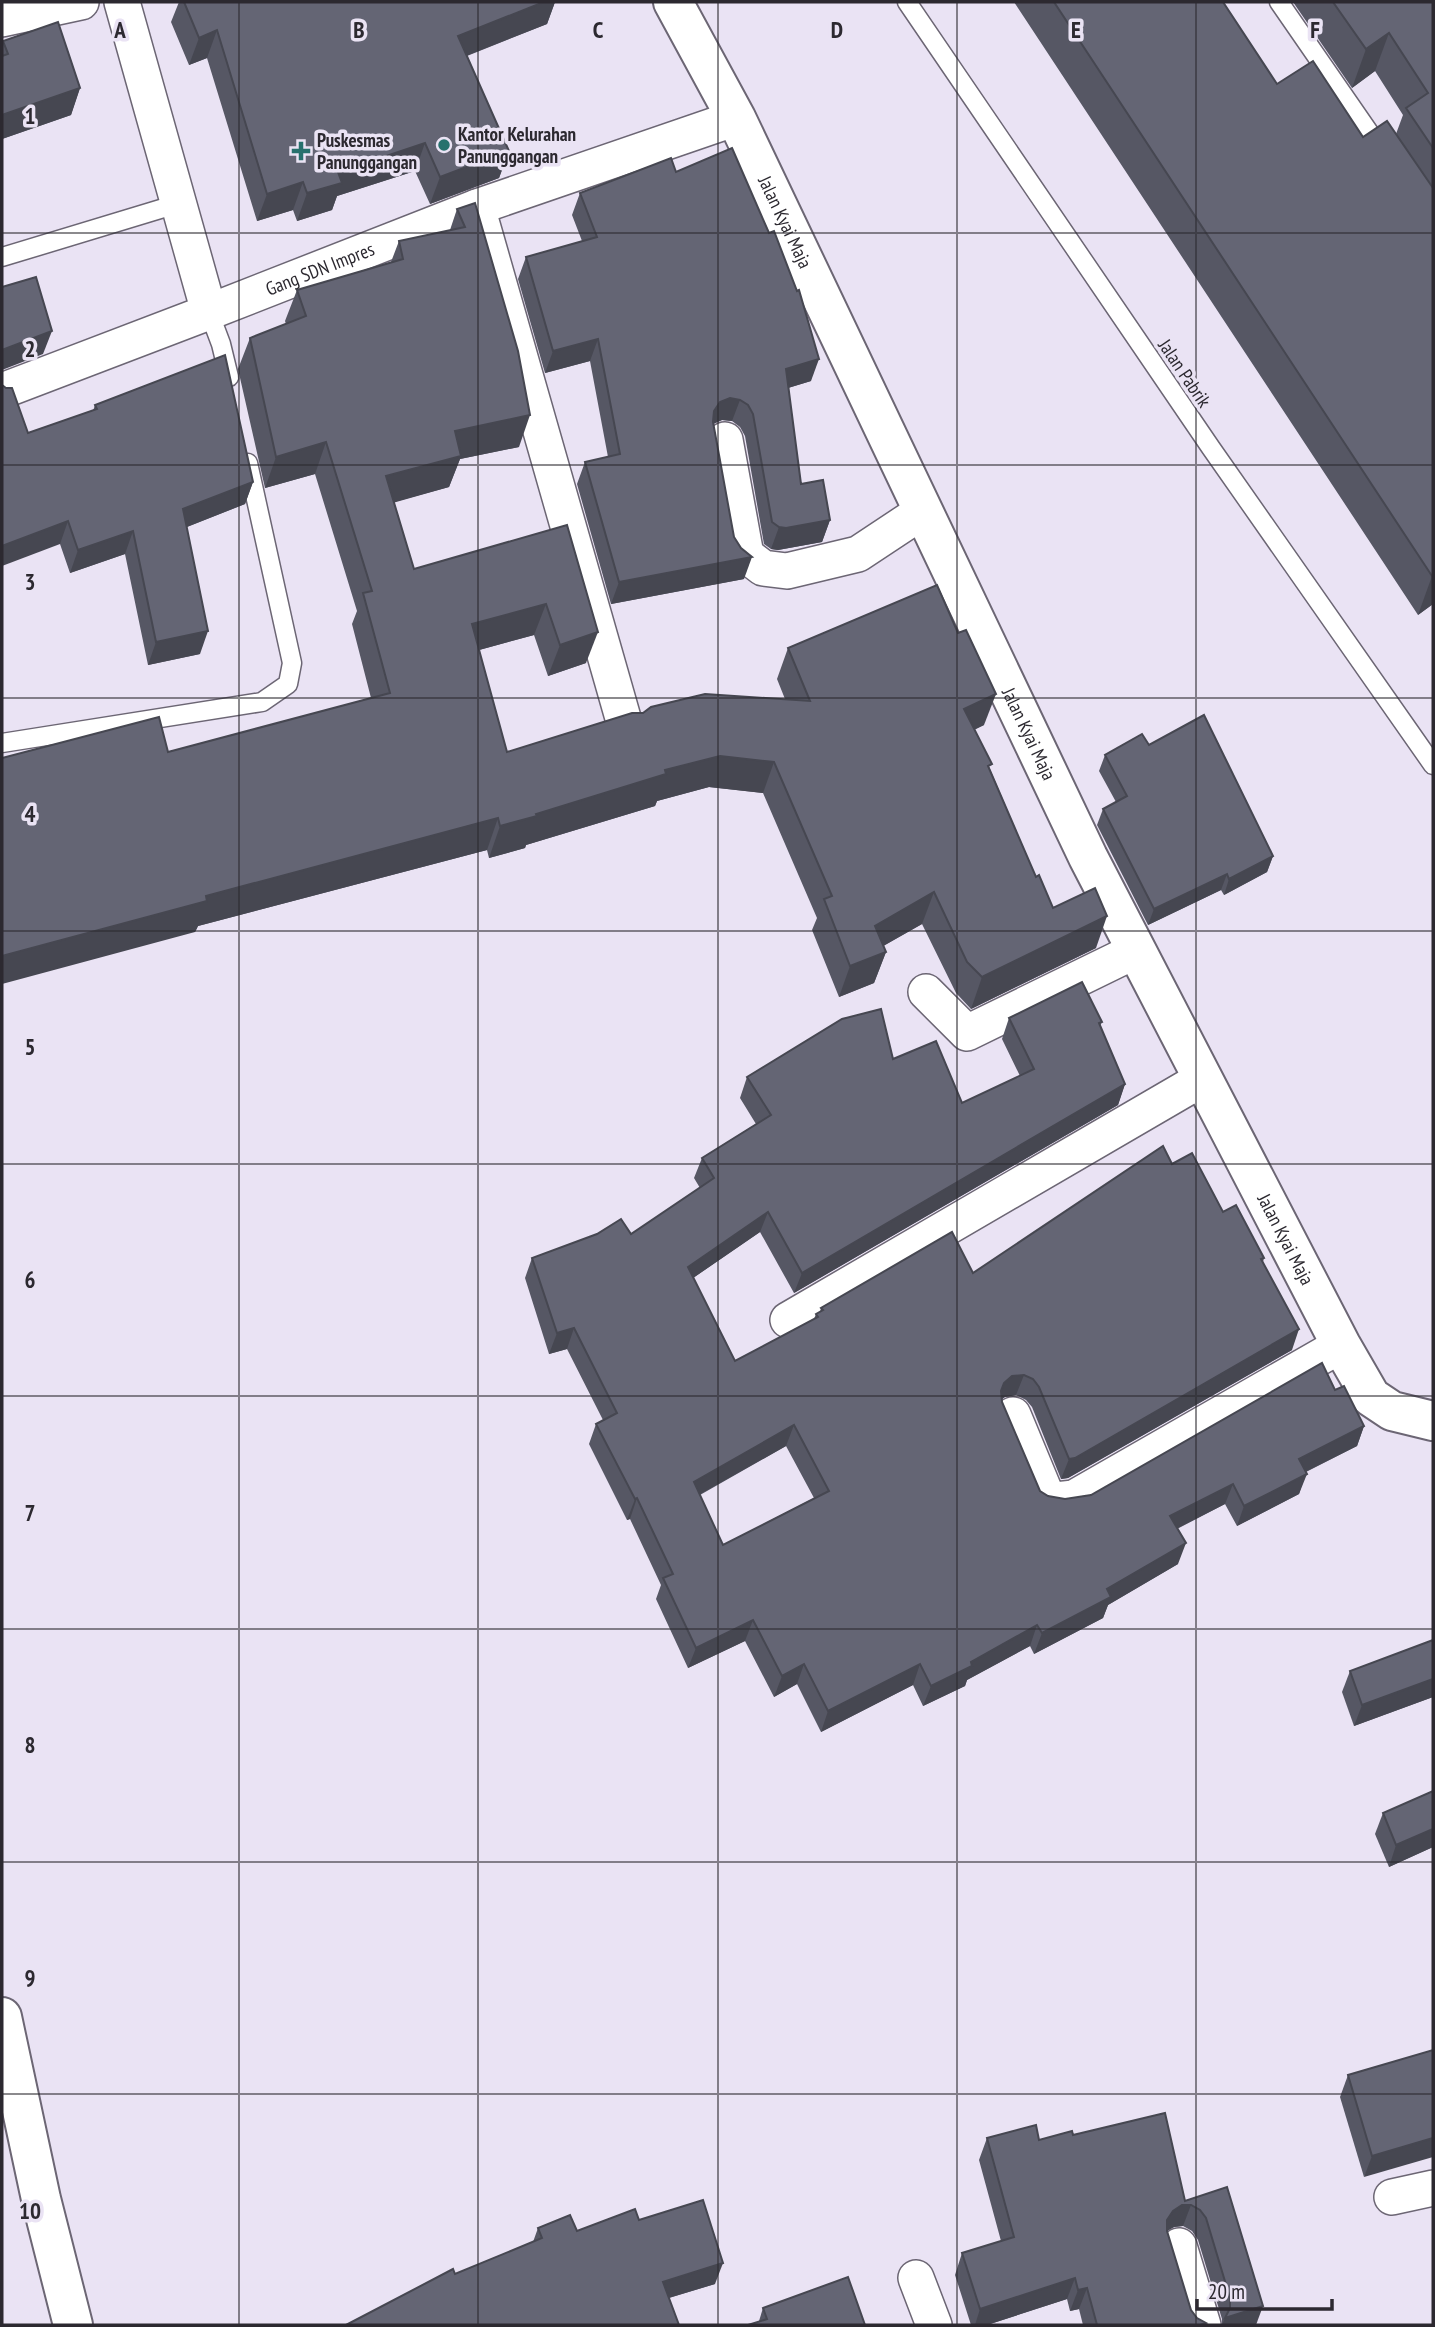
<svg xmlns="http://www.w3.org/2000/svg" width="1435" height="2327" viewBox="0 0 1435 2327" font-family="'PT Sans Narrow',sans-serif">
	<rect width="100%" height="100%" fill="#eae3f4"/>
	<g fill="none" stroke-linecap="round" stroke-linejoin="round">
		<defs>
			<g id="lane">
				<path d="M907,2L1211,448L1433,765"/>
				<path d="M1279,2L1382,151"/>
				<path d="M2,257L177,204"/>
				<path d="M209,312L221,344L229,377"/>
				<path d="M2,743L262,702L288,684L292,663L248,463"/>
			</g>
			<g id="street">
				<path id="s1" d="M122,2L209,312L477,207L736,118"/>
				<path d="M2,19L81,2"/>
				<path d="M477,207L625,725"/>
				<path d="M2,391L209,312"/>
				<path d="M725,440L746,555L763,568L787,571L858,554L923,511"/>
				<path d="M926,992L967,1033L1135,951"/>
				<path d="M788,1320L1202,1079"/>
				<path d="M1013,1415L1047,1497L1056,1500L1074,1498L1341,1345"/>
				<path d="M1392,2197L1433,2188"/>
				<path d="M1179,2246L1203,2325"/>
				<path d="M916,2278L934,2325"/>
			</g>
			<g id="secondary">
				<path id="s2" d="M673,2L736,118L1088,857L1341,1345L1371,1397L1392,1411L1433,1421"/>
			</g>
			<path id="highway" d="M2,2017L41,2199L73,2325"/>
		</defs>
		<use href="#lane" stroke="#6c6674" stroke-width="21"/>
		<use href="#street" stroke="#6c6674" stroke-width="38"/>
		<use href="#secondary" stroke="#6c6674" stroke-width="42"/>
		<use href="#highway" stroke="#6c6674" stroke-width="42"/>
		<use href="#lane" stroke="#fff" stroke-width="18"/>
		<use href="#street" stroke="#fff" stroke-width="35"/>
		<use href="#secondary" stroke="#fff" stroke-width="38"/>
		<use href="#highway" stroke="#fff" stroke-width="38"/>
	</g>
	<g fill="#565764" fill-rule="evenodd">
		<path d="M179,2H555L547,24L467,56L509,151L499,178L430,204L415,171L337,196L332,210L297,221L293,210L257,221L207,58L189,65L171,22Z"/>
		<path d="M1014,2H1223L1277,84L1363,137L1396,134L1403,115L1375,71L1352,88L1293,2H1433V604L1418,615Z"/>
		<path d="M3,41L80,88L71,115L2,139V45Z"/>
		<path d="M676,172L811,381L788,388L801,484L830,520L822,542L778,550L771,549L764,544L745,436L740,427L732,421L722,420L713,424L734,537L744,579L611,604L577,484L585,462L608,457L590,361L545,373L518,279L526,257L582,241L572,215L580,193Z"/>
		<path d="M475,203L519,447L460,459L449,487L394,502L414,569L567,525L586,663L548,676L534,635L479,650L507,752L643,713L785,699L777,679L788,648L984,725L974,730L990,769L1036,877L1053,908L1096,948L971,1009L956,993L922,924L883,946L886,952L874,983L839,997L812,930L817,918L763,793L709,787L657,801L655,806L526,845L525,848L489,858L487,850L198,926L195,932L168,752L371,698L352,624L357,611L315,474L265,488L238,369L250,338L286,324L285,321L297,290L391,262L399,241L450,230L457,209Z"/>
		<path d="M95,405L253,482L245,504L187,527L200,654L148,665L125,554L70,573L60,544L28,433L93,411Z"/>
		<path d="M1149,745L1273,856L1267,872L1224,895L1221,890L1148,925L1097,825L1103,809L1116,802L1099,771L1105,755Z"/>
		<path d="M1009,1018L1102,1022L1100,1026L1125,1084L1118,1105L794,1293L760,1232L693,1278L735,1361L814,1319L816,1314L820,1312L821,1308L973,1273L1172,1164L1223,1212L1264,1258L1263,1262L1292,1350L1068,1478L1061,1479L1032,1407L1026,1400L1016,1395L1005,1397L1001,1399L1002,1402L1040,1491L1048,1496L1065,1499L1091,1495L1335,1390L1364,1426L1357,1446L1306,1472L1299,1494L1237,1526L1225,1504L1177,1529L1178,1564L1108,1605L1103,1618L1034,1654L1030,1646L967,1680L965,1686L923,1706L913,1685L821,1732L797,1684L774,1697L745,1641L688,1668L656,1599L661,1585L630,1519L627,1520L589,1444L596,1424L603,1420L567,1349L549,1354L525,1278L532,1258L631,1234L700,1188L694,1178L702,1158L756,1124L740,1098L747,1077L893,1059L962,1103L1020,1076L1002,1039ZM786,1446L814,1498L723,1545L700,1495Z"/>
		<path d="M1433,1640V1697L1354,1726L1342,1692L1350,1671Z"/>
		<path d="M1433,1791V1847L1389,1867L1375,1834L1383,1813Z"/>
		<path d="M1433,2050L1364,2177L1340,2097L1348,2075Z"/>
		<path d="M1073,2135L1185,2201L1227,2187L1256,2325H1222V2319L1198,2240L1192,2231L1183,2226L1174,2227L1167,2231L1191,2310L1197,2318L1206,2323L1205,2325H1083L1079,2309L1070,2311L1067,2299L987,2325H971L955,2275L962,2253L1001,2241L979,2160L987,2138L1039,2140Z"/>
		<path d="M639,2220L715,2284L669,2298L455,2274L533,2242L538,2228L577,2231Z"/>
		<path d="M763,2308L865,2325L759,2321Z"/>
	</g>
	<g fill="#464751">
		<path d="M544,2H555L547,24L448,63L458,36Z"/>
		<path d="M217,30L207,58L189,65L199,38Z"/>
		<path d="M1389,33L1375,71L1352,88L1366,49Z"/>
		<path d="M80,88L71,115L2,139V115Z"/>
		<path d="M425,143L415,171L337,196L332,210L297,221L307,193L338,172Z"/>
		<path d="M509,151L499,178L430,204L440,177Z"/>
		<path d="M303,182L293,210L257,221L267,194Z"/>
		<path d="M52,331L43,354L2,370V350Z"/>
		<path d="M598,339L590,361L545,373L553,351Z"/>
		<path d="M819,359L811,381L778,391L786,369Z"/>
		<path d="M730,398L740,400L732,421L722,420L713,424L714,411L720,402Z"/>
		<path d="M530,415L519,447L460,459L449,487L375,508L386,476L455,431Z"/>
		<path d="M326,442L315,474L265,488L276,457Z"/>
		<path d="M253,482L245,504L174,532L183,509Z"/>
		<path d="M830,520L822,542L778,550L771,549L779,527Z"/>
		<path d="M68,521L60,544L2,566V546Z"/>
		<path d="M133,531L125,554L70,573L78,550Z"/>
		<path d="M752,557L744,579L611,604L619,582Z"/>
		<path d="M1433,575V604L1418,615L1432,576Z"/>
		<path d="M546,604L534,635L461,655L472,624Z"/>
		<path d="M208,631L200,654L148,665L156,642Z"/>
		<path d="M598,632L586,663L548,676L560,645Z"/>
		<path d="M996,694L984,725L952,740L964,709Z"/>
		<path d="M720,756L774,762L763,793L709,787L657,801L655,806L526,845L525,848L489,858L500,826L665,770Z"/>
		<path d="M498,818L487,850L198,926L195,932L2,984V956L206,896Z"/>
		<path d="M1273,856L1267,872L1224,895L1229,879Z"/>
		<path d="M1227,874L1221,890L1148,925L1154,909Z"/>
		<path d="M934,892L922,924L864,957L875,926Z"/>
		<path d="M1107,916L1096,948L971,1009L982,977Z"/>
		<path d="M886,952L874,983L839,997L850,966Z"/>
		<path d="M1125,1084L1118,1105L794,1293L802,1273Z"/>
		<path d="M768,1212L760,1232L680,1287L688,1267Z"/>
		<path d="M574,1328L567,1349L549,1354L557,1333Z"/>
		<path d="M1299,1329L1292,1350L1068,1478L1061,1479L1069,1459Z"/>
		<path d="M1024,1375L1016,1395L1005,1397L997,1403L1004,1383L1012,1376Z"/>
		<path d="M794,1425L786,1446L686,1502L694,1482Z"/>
		<path d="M1364,1426L1357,1446L1291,1479L1299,1459Z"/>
		<path d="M1307,1474L1299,1494L1237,1526L1244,1506Z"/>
		<path d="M1233,1484L1225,1504L1162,1536L1170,1516Z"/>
		<path d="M637,1498L630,1519L627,1520L635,1499Z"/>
		<path d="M1186,1543L1178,1564L1108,1605L1103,1618L1034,1654L1042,1633L1107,1589Z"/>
		<path d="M753,1620L745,1641L688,1668L696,1648Z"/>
		<path d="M1037,1625L1030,1646L967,1680L965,1686L923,1706L931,1686L971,1662Z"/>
		<path d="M804,1664L797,1684L774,1697L782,1676Z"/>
		<path d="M920,1664L913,1685L821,1732L828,1711Z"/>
		<path d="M1433,1679V1697L1354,1726L1362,1705Z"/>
		<path d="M1433,1829V1847L1389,1867L1396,1845Z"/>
		<path d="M1433,2138V2157L1364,2177L1372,2156Z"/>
		<path d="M1182,2205H1191L1183,2226L1174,2227L1165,2232L1167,2220L1173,2211Z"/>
		<path d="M723,2263L715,2284L655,2302L663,2282Z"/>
		<path d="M1075,2278L1067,2299L987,2325H975L980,2309Z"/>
		<path d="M1087,2288L1079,2309L1070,2311L1078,2290Z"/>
		<path d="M1263,2306L1256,2325H1222L1225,2318Z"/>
	</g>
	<g fill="#646574" stroke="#464751" stroke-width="2" fill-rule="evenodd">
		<path d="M184,2H544L458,36L509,151L440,177L425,143L338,172L342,183L307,193L303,182L267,194L217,30L199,38Z"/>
		<path d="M1054,2H1223L1277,84L1313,61L1363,137L1387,121L1433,188V575L1432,576Z"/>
		<path d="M1333,2H1433V148L1406,108L1428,93L1389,33L1366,49Z"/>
		<path d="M58,22L80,88L2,115V56L8,54L3,41Z"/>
		<path d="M732,148L769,233L774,231L797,291L799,290L819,359L786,369L801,484L823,480L830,520L786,528L779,527L772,522L753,414L748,405L740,400L730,398L720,402L714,411L713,422L734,537L741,548L752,557L619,582L585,462L620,454L598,339L553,351L526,257L597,237L580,193L671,158L676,172Z"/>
		<path d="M475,203L518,351L530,415L455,431L461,456L386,476L414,569L567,525L598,632L560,645L546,604L472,624L507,752L632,713H643L651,707L705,694L810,701L788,648L937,585L958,633L966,630L996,694L964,709L992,764L988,766L1036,877L1039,875L1053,908L1095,888L1107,916L982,977L967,962L934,892L875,926L886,952L850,966L824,899L832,896L774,762L720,756L665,770L666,774L536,814L537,816L500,826L498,818L206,896L207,901L2,956V758L159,717L168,752L390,693L363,593L372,591L326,442L276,457L250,338L306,316L297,290L403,259L399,241L465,227L457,209Z"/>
		<path d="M36,277L52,331L2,350V287Z"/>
		<path d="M225,355L253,482L183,509L208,631L156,642L133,531L78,550L68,521L2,546V385L6,388H12L28,433L97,409L95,405Z"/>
		<path d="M1204,715L1273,856L1229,879L1227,874L1154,909L1103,809L1127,796L1105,755L1142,734L1149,745Z"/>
		<path d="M1082,982L1102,1022L1099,1023L1125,1084L802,1273L768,1212L688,1267L735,1361L818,1317L816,1314L823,1310L821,1308L952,1232L973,1273L1163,1146L1172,1164L1192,1153L1223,1212L1236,1205L1264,1258L1261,1259L1299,1329L1075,1458L1069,1459L1039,1387L1033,1379L1024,1375L1012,1376L1004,1383L1001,1391L1002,1402L1040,1491L1048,1496L1065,1499L1091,1495L1322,1363L1335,1390L1344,1386L1364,1426L1299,1459L1307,1474L1244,1506L1233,1484L1170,1516L1186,1543L1107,1589L1111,1597L1042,1633L1037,1625L971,1662L972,1666L931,1686L920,1664L828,1711L804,1664L782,1676L753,1620L696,1648L663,1578L673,1574L637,1498L635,1499L596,1424L617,1413L574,1328L557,1333L532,1258L597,1234L621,1219L631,1234L714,1178L702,1158L771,1115L747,1077L842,1019L881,1009L893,1059L936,1041L962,1103L1034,1069L1009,1018ZM794,1425L829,1491L723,1545L694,1482Z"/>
		<path d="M1433,1640V1679L1362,1705L1350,1671Z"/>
		<path d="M1433,1791V1829L1396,1845L1383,1813Z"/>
		<path d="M1433,2050V2138L1372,2156L1348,2075Z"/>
		<path d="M1165,2113L1185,2201L1227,2187L1263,2306L1225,2318L1230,2308V2298L1206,2218L1200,2210L1191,2205H1182L1173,2211L1167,2220V2231L1191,2310L1197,2318L1206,2323L1200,2325H1097L1087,2288L1078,2290L1075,2278L980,2309L962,2253L1014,2237L987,2138L1036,2125L1039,2140L1072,2131L1073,2135Z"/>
		<path d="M703,2200L723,2263L663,2282L679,2325H346L453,2269L455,2274L542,2238L538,2228L570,2215L577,2231L635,2209L639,2220Z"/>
		<path d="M848,2277L865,2325H748L767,2319L763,2308Z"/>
	</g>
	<path fill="none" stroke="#2c2930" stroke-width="2" stroke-opacity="0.55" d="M239,2V2325M478,2V2325M718,2V2325M957,2V2325M1196,2V2325M2,233H1433M2,465H1433M2,698H1433M2,931H1433M2,1164H1433M2,1396H1433M2,1629H1433M2,1862H1433M2,2094H1433"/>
	<g fill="#27716d" stroke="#eae3f4" stroke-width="2.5">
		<circle cx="444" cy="145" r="7"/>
		<path d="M297.5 140.5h7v7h7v7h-7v7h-7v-7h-7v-7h7z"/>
	</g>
	<g text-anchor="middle" stroke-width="7" stroke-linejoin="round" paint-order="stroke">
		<g font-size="19" font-weight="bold" fill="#2c2930" stroke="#eae3f4" text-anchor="start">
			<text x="458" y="141">Kantor Kelurahan<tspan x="458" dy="22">Panunggangan</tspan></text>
			<text x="317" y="147">Puskesmas<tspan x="317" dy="22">Panunggangan</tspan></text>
		</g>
		<g font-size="19" fill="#2c2930" stroke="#eae3f4">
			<text dy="7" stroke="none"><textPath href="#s2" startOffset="247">Jalan Kyai Maja</textPath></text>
			<text dy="7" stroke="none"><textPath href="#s1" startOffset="441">Gang SDN Impres</textPath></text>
			<text transform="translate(1185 373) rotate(56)" y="7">Jalan Pabrik</text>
			<text dy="7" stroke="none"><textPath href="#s2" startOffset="814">Jalan Kyai Maja</textPath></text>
			<text dy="7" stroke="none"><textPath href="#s2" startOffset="1381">Jalan Kyai Maja</textPath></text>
		</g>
	</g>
	<g font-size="23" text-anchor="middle" font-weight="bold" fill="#2c2930" stroke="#eae3f4" stroke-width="7" stroke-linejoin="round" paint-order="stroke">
		<text x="120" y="38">A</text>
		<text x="359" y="38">B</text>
		<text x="598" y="38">C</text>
		<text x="837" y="38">D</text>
		<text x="1076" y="38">E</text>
		<text x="1315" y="38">F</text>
		<text x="30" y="124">1</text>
		<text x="30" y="357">2</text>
		<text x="30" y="590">3</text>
		<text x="30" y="822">4</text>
		<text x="30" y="1055">5</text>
		<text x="30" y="1288">6</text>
		<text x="30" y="1521">7</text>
		<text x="30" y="1753">8</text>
		<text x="30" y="1986">9</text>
		<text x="30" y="2219">10</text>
	</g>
	<rect width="1435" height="2327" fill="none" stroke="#2c2930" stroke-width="7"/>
	<path d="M1197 2299v10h135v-10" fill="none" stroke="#2c2930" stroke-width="3.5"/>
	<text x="1208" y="2299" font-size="21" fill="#2c2930" stroke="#eae3f4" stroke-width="5" paint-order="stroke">20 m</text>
</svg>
